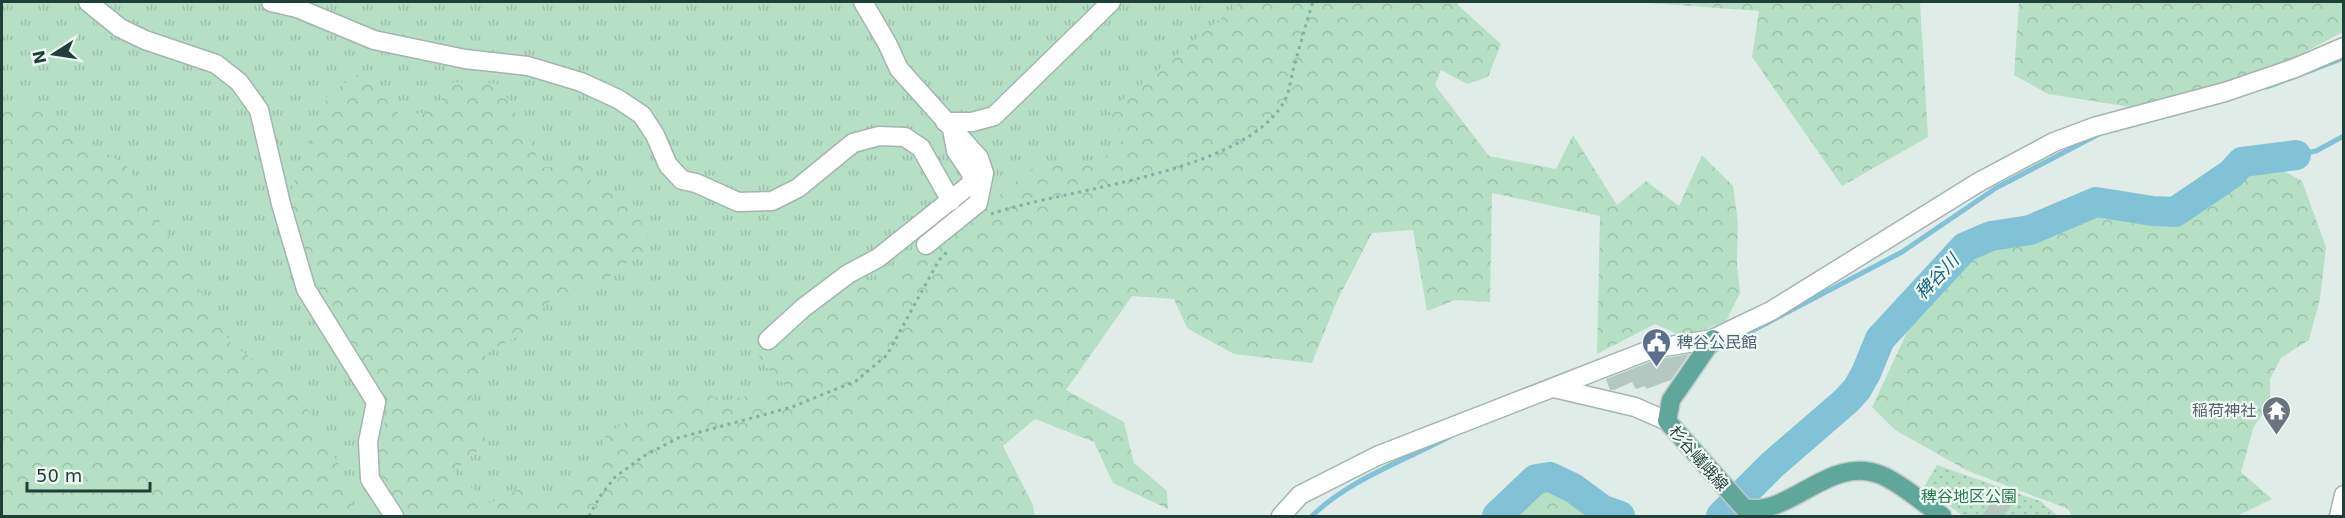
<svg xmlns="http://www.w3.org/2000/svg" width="2345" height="518" viewBox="0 0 2345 518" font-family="'DejaVu Sans','Noto Sans JP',sans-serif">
	<defs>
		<pattern id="grass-tufts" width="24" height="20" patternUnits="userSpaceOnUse" patternTransform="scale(1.5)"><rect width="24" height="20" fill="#b6e0c6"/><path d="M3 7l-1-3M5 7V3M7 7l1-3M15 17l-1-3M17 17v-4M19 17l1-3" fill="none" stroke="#9cc1ab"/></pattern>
		<pattern id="forest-crowns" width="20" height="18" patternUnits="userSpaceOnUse" patternTransform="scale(1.5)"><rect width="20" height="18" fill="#b6e0c6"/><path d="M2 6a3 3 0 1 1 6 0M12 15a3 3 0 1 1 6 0" fill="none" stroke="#9cc1ab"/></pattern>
		<pattern id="park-dots" width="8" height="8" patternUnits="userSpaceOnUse" patternTransform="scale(1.5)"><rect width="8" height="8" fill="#b6e0c6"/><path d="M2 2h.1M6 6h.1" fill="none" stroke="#9cc1ab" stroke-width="1.8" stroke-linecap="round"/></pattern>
	</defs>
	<rect width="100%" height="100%" fill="#e0ece8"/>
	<path fill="url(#grass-tufts)" d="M2,2H1260L1122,159L804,392L618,516H271L2,148Z"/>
	<g fill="url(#forest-crowns)">
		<path d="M1241,2H1458V5L1501,44L1488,77L1467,84L1441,70L1435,85L1489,156L1556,169L1573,135L1617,205L1646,181L1679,206L1702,155L1733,186L1738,223L1737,265L1740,293L1726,321L1686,338L1655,324L1597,354L1600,216L1492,193L1490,302L1455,300L1427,311L1413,230L1372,233L1337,301L1312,363L1234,354L1187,328L1174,299L1132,296L1066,390L1124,422L1134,463L1167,491L1168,509L1113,483L1094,442L1035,419L1003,446L1033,505L1035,516H401L394,508L373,456L390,408L318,312L282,214L328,95L358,74L394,96L399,118L441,109L444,82L500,84L532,144L541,168L581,162L595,189L631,198L651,245L601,283L545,304L537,325L486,354L471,401L487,443L453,472L490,503L520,489L549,499L590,474L607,433L690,386L724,401L787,387L757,358L841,286L900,275L1033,168L1102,160L1125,138L1109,111Z"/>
		<path d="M1634,2H1920L1928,137L1842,186L1752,57L1759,11Z"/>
		<path d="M2019,2H2343V32L2286,62L2155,111L2048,94L2014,75Z"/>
		<path d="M2,108L45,112L129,168L231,344L297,390L350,485L354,516H2Z"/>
		<path d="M2247,151L2302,181L2326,247L2320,299L2309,340L2281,358L2270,379V405L2254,426L2241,472L2272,499L2237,516H2072L2068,509L1968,471L1895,430L1872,407L1915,315L1953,271L1973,253L2032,235L2096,209L2176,219L2234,179L2240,153Z"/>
		<path d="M1527,487L1578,496L1607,516H1502Z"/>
	</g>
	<path fill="url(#park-dots)" d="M1937,465L2040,501L2058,516H1963L1924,487Z"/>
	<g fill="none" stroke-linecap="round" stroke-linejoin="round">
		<g stroke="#82c2d7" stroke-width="5">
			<path d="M2267,87L2344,58"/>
			<path d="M2296,155L2316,151L2344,136"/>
			<path d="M1710,353L1902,252L1996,188L2099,134"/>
			<path d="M1312,516C1347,481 1405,460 1449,437"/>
		</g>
		<g stroke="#82c2d7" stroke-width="30">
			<path d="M1497,516L1536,479L1550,477L1573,488L1603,510L1620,516"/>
			<path d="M1721,516L1772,465L1846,401L1857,389L1866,373L1880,339L1965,247L1991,236L2030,230L2096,202L2153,211L2175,212L2231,174L2242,162L2296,155"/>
		</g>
	</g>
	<g fill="#b5c7c1">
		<path d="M1689,354L1671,380L1646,389L1645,386L1636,389L1632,382L1614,390H1610L1606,379L1655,360Z"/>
		<path d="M2001,488L2016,498L2004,516H1982Z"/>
	</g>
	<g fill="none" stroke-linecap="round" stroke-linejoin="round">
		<defs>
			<g id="minor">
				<path d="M88,2L120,28L145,40L216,64L239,82L259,110L281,204L306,289L376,402L368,442L370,479L394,516"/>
				<path d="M271,2L297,8L374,40L465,59L528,66L581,82L618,99L642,115L655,135L668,165L682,180L696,183L738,202L772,201L798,188L853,143L879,136L905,137L921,148L951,201"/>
				<path d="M863,2L887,43L899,69L979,158L984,173L978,203L926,245"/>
				<path d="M945,122H972L994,116L1111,2"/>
				<path d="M768,340L803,308L848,274L878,258L972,183L971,173L956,151L952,129"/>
				<path d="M1554,388L1635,407L1667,421"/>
				<path d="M1281,516L1300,495L1377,456L1652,349L1713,339L1731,330L1771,311L1979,182L2054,142L2094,127L2225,92L2295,68L2344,47"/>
				<path d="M2339,516L2344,495"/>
			</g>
			<path id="major" d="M1713,339L1671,400L1667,421L1744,508C1790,518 1829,454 1881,475C1901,483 1924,504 1942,516"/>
		</defs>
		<use href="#minor" stroke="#a2b5b0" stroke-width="21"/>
		<use href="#major" stroke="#c0c9c8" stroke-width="21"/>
		<g stroke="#7db3a8" stroke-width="3" stroke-dasharray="3 4.5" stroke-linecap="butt">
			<path d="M991,214C1065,188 1249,174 1286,98C1290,89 1291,77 1294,67C1300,45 1306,23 1313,2"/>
			<path d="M589,516L601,495L615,477L644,456L678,438L792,407L856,381L887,355L939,260L948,251"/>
		</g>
		<use href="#minor" stroke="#fff" stroke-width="18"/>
		<use href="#major" stroke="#60a79b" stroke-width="18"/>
	</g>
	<defs>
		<symbol id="civic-pin" viewBox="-11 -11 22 30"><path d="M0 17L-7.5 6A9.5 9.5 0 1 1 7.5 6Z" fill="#5c6f8a" stroke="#f1f9f5"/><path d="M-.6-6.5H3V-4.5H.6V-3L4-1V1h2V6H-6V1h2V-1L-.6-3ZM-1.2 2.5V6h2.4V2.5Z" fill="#fff"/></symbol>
		<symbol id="temple-pin" viewBox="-11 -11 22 30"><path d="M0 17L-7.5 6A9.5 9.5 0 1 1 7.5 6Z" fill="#6b7280" stroke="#f1f9f5"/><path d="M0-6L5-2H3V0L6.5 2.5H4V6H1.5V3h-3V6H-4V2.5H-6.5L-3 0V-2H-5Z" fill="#fff"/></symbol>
	</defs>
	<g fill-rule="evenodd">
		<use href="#civic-pin" x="1640" y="326" width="33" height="45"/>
		<use href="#temple-pin" x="2260" y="394" width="33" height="45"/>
	</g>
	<g text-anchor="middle" stroke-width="4.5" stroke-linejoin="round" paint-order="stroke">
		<g font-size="16" fill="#4e5e75" stroke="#f1f9f5" text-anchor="start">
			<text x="1677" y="348">稗谷公民館</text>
		</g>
		<g font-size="16" fill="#5b616d" stroke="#f1f9f5" text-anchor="end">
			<text x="2256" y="416">稲荷神社</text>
		</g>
		<g font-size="16" fill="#1f3f39" stroke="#f1f9f5">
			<text transform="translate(1699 458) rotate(49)" y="6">杉谷嶬峨線</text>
		</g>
		<g font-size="16" fill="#25794e" stroke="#f1f9f5">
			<text x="1969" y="502">稗谷地区公園</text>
		</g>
		<g font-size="18" font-style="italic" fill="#136380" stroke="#f1f9f5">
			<text transform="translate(1937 277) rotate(-47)" y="6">稗谷川</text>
		</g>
	</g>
	<rect width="2345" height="518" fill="none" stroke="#1f3f39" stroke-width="6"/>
	<g transform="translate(54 54) rotate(258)" stroke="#f1f9f5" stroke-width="4.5" paint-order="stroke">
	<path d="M0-4.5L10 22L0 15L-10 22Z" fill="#1f3f39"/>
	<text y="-9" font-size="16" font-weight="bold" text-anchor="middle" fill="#1f3f39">N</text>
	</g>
	<path d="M27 482v9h123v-9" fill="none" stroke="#1f3f39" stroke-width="3"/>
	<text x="36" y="482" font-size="18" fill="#1f3f39" stroke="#f1f9f5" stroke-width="4.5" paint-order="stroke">50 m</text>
</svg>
